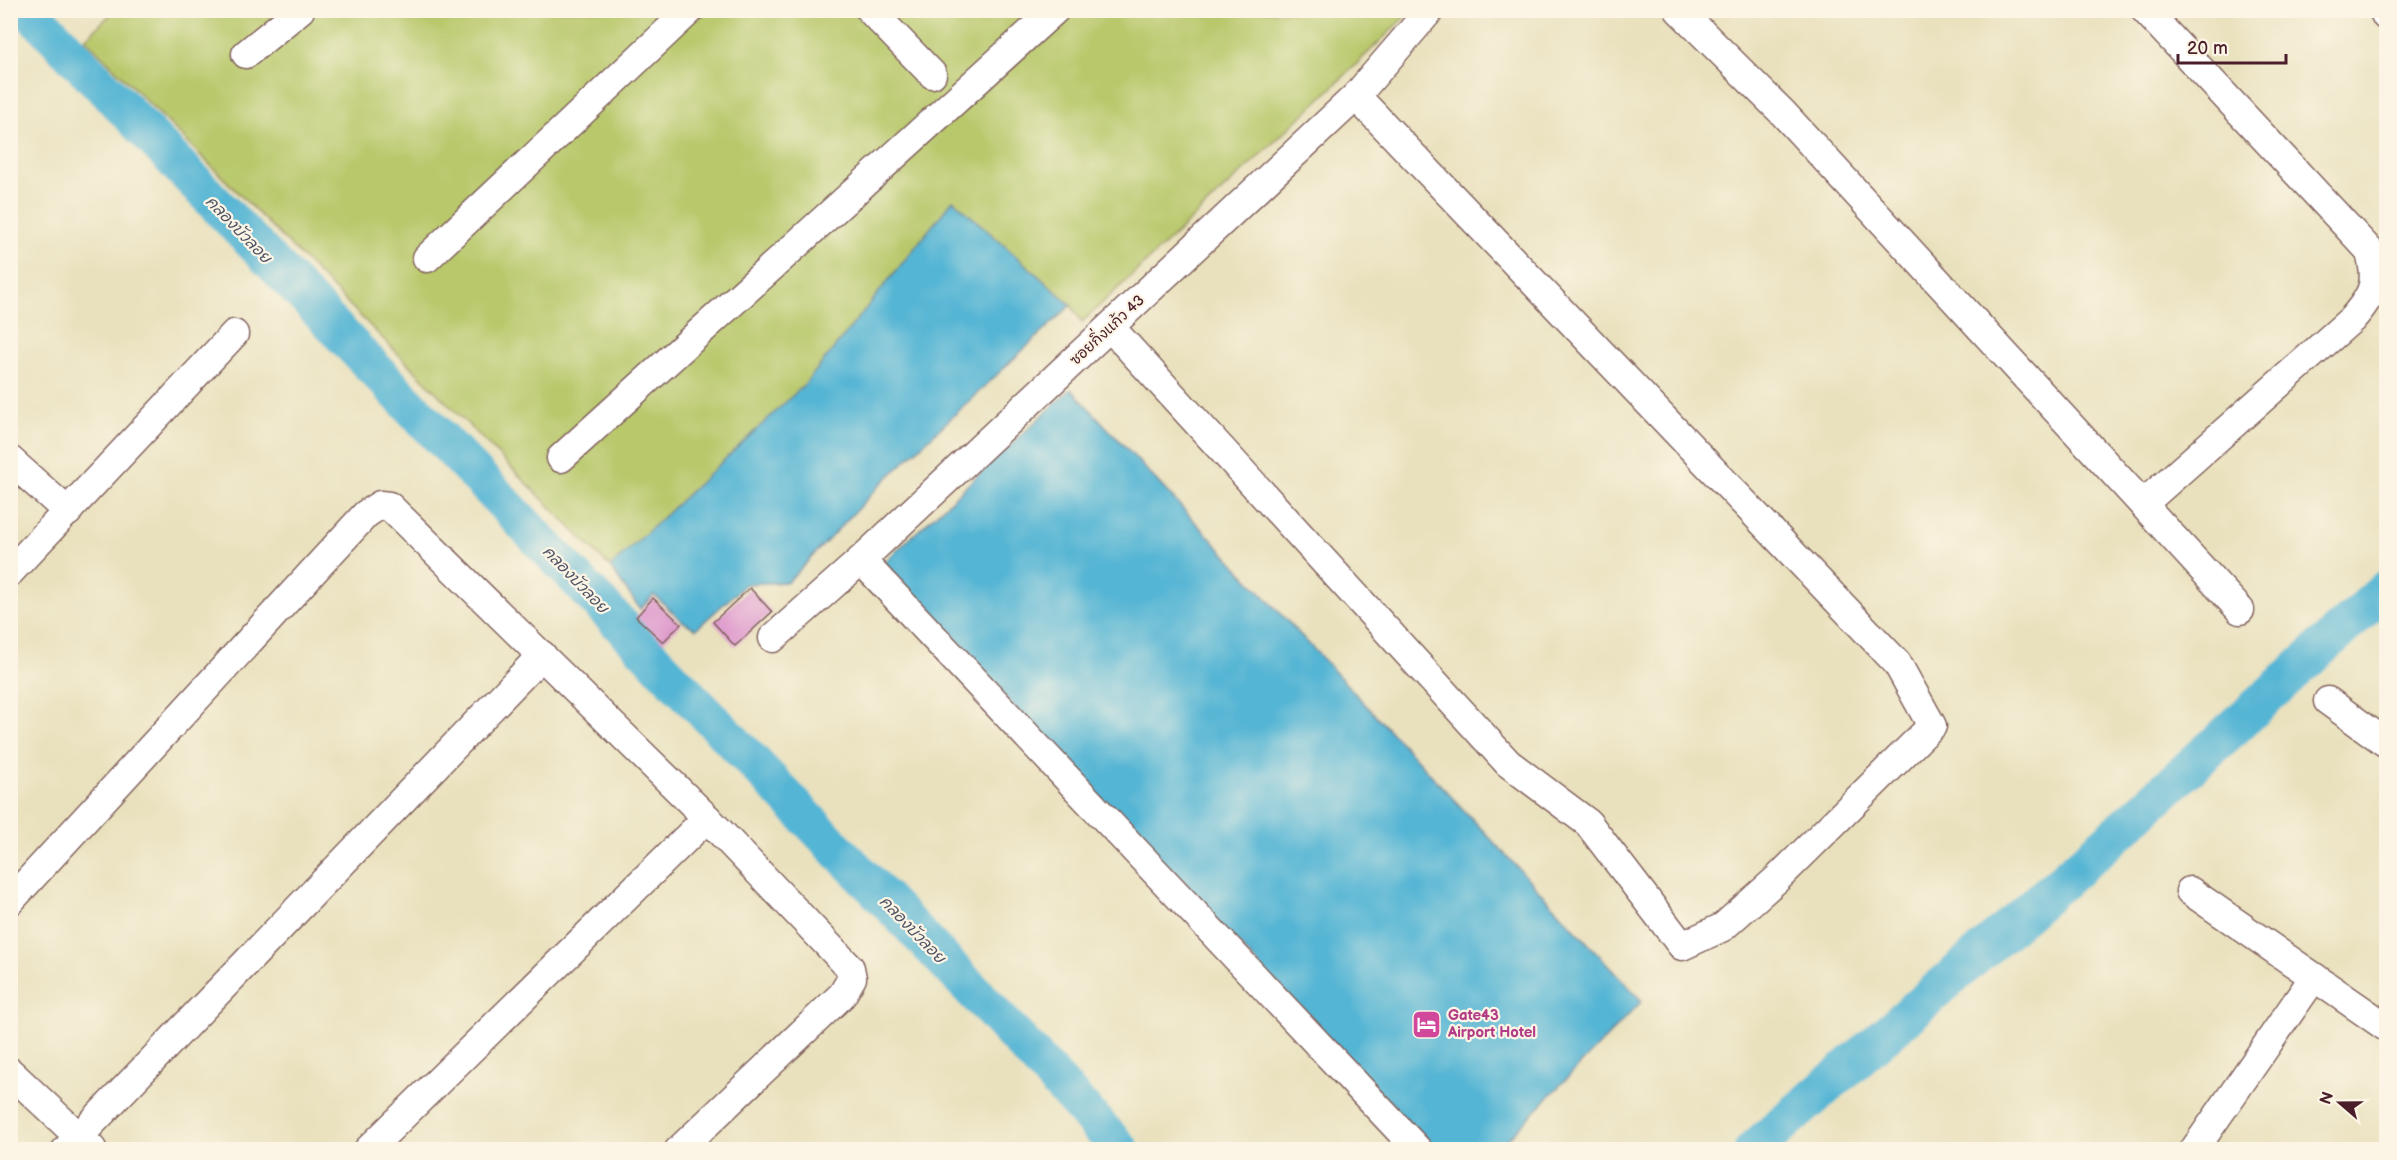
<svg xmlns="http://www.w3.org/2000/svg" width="2397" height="1160" viewBox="0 0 2397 1160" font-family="'Balsamiq Sans','Playpen Sans Thai',sans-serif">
	<rect width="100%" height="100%" fill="#fcf5e5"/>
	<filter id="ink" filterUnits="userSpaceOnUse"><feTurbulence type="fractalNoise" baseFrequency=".0167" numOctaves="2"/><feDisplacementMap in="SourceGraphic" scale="12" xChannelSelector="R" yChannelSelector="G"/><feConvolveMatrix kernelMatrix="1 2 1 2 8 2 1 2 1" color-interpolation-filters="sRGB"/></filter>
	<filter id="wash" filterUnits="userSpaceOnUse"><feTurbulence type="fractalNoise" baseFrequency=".008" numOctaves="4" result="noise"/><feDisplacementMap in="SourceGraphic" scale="24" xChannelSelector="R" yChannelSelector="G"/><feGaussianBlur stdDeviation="1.35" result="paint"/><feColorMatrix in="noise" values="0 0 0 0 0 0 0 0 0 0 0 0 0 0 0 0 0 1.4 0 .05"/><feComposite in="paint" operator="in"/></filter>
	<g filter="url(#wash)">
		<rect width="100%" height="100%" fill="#e9e1bd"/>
		<path fill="#b8c86b" stroke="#81744b" stroke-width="1.5" d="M115,10L1411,11L1338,82L1082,322L1071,305L953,200L807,383L610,567L85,39Z"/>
		<g fill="#55b5d4" stroke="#506a80" stroke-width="1.5">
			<path d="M953,200L1071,305L883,482L788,582L746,584L696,629L682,621L654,595L640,609L610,567L806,383Z"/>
			<path d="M1071,389L1642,1001L1498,1149H1433L880,566Z"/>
		</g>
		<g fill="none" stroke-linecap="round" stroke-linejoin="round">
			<g stroke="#55b5d4" stroke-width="38">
				<path d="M29,10L979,997L1121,1150"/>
				<path d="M1753,1150L2112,838L2386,589"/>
			</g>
		</g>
		<g id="blocks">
			<g fill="#df9ccd">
				<path d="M750,588L772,612L735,646L713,622Z"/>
				<path d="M653,598L681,624L663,642L636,617Z"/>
			</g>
		</g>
	</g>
	<g filter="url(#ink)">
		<use href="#blocks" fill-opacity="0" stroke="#82635e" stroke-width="1.5"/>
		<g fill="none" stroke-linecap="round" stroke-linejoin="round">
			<defs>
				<g id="street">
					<path d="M870,10L932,74"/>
					<path d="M1679,10L1783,113L2240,610"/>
					<path d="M2383,10L2386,16"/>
					<path d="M246,54L300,10"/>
					<path d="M427,258L690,10"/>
					<path d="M1110,327L1508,763L1588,823L1682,946L1723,927L1777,879L1932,726L1897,663L1356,96"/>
					<path d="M561,458L1055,10"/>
					<path d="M10,460L68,512"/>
					<path d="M2143,504L2352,319C2374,294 2379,282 2369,250L2145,10"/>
					<path d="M861,560L1418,1150"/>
					<path d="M10,572L234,334"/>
					<path d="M773,638L861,560L1356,96L1430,10"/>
					<path d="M2328,701L2386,743"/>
					<path d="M2190,891L2386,1027"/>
					<path d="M10,901L366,514L380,505L389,506L707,818L850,968L852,978L842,995L679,1150"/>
					<path d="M10,1072L92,1149"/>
					<path d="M66,1150L542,655"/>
					<path d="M368,1150L707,818"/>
					<path d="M2194,1150L2314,977"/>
				</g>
			</defs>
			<use href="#street" stroke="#82635e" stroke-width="31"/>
			<use href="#street" stroke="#fff" stroke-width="28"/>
		</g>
	</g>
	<defs>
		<symbol id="hotel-square" viewBox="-11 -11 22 22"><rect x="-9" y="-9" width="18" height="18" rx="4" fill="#d1479c" stroke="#fcf5e5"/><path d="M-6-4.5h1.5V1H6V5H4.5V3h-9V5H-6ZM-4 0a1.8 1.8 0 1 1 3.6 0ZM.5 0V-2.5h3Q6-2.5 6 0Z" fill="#fff"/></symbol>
	</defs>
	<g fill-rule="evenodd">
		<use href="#hotel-square" x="1410" y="1008" width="33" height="33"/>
	</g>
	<g text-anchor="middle" stroke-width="4.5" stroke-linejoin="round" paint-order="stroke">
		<g font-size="15" fill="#4a1f2b" stroke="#fcf5e5">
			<text transform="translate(1107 330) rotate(-43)" y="5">ซอยกิ่งแก้ว 43</text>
		</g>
		<g font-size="15" font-weight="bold" fill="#b23c85" stroke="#fcf5e5" text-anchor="start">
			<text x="1448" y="1020">Gate43<tspan x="1448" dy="17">Airport Hotel</tspan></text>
		</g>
		<g font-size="16" font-style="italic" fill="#4e5466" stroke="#fcf5e5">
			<text transform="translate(239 229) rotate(46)" y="6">คลองบัวลอย</text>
			<text transform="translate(576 579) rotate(46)" y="6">คลองบัวลอย</text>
			<text transform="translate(913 929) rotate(46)" y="6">คลองบัวลอย</text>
		</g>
	</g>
	<rect width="2397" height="1160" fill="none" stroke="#fcf5e5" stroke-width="36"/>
	<g transform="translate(2340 1103) rotate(290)" stroke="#fcf5e5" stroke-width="4.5" paint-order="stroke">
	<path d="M0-4.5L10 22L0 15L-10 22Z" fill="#4a1f2b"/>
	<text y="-9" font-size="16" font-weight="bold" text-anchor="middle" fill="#4a1f2b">N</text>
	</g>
	<path d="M2178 54v9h108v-9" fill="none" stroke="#4a1f2b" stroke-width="3"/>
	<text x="2187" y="54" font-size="18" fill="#4a1f2b" stroke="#fcf5e5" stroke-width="4.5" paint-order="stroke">20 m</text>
</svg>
